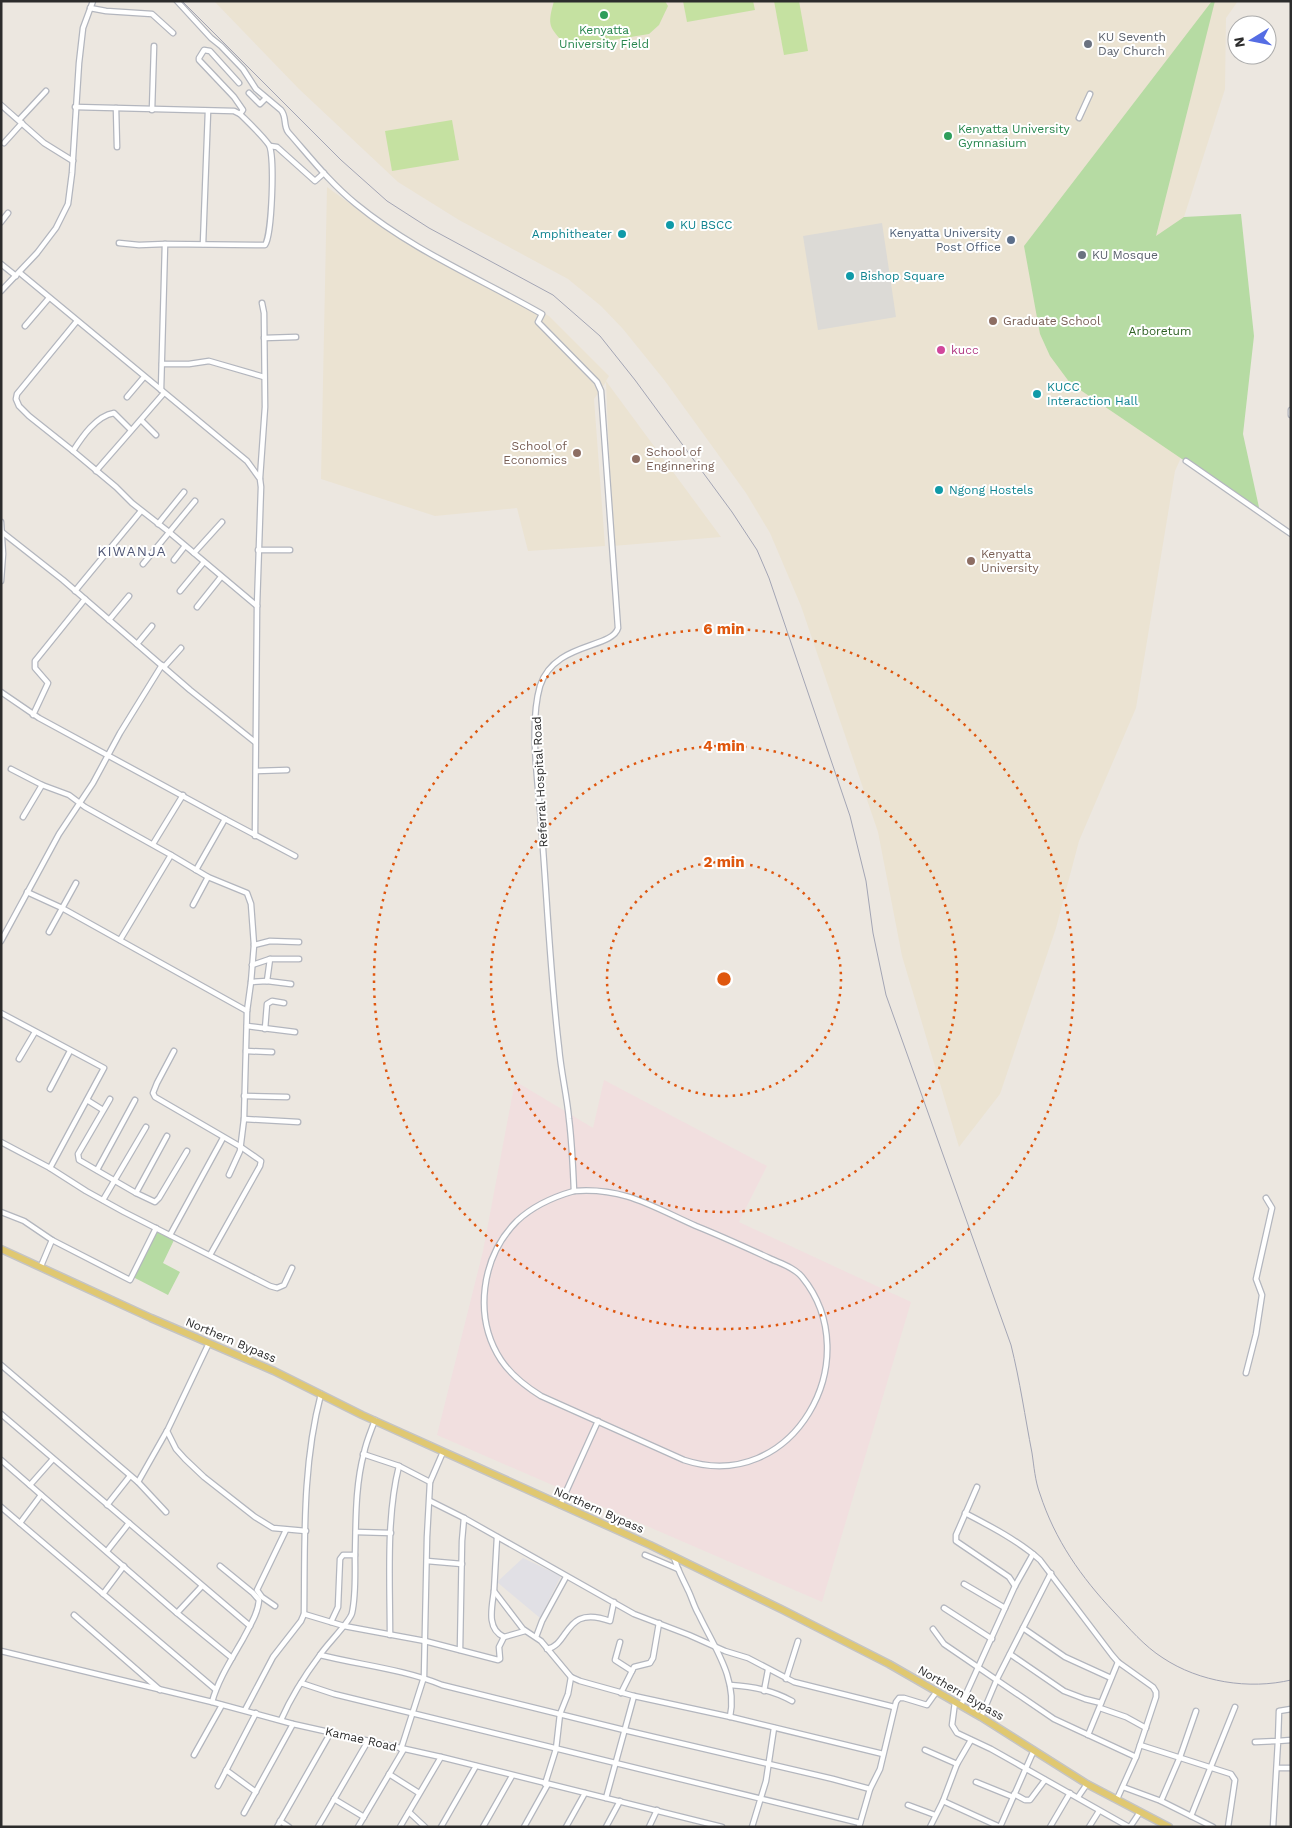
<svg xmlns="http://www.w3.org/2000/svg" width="1292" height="1828" viewBox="0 0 1292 1828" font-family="'Work Sans',sans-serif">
	<rect width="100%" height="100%" fill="#ece7e0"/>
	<path fill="#e1e0e5" d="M523,1558L561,1576L540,1618L497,1582Z"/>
	<g fill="#ebe3d2">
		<path d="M214,1H1238L1226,18L1225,89L1184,217L1205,275L1217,377L1175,471L1136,708L1079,841L1056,928L1000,1094L959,1147L902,956L878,832L801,606L770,533L746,493L665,381L623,329L601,306L568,279L459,220L398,182L299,89Z"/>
		<path d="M327,187L367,216L416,246L549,316L609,376L606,381L721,537L613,546L606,382L594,399L605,546L528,551L517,508L435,516L321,479Z"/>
	</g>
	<path fill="#f1dfdf" d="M604,1080L767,1166L739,1222L911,1302L822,1602L437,1435L483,1251L515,1081L593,1128Z"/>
	<g fill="#b6dba3">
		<path d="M1212,1H1215L1156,236L1184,217L1241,214L1254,336L1243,434L1260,512L1070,383L1050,356L1040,334L1024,246Z"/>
		<path d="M156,1231L174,1240L163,1263L180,1272L168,1295L133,1277Z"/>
	</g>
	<g fill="#c5e1a1">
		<path d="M554,1H665L668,6L659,25L649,34L606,41L566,45C549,27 547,26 554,1Z"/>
		<path d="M683,1H753L755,10L687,22Z"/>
		<path d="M774,1H799L808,51L784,55Z"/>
		<path d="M452,120L459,160L392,171L385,131Z"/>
	</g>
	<path fill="#dcdad6" d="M882,223L896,317L818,330L803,236Z"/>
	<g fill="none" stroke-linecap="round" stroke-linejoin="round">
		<defs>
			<g id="minor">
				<path d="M177,1L211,38L221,46L243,69L256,89L281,110C287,117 283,125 288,132C310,157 330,183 356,204C412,250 479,278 542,314L538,322L597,382L601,391L618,628C612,649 554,642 540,686C529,725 538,781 541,822C547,897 550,973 559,1048C561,1072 567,1096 569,1119C572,1143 573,1167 574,1191"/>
				<path d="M90,8L106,11L152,14L173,33"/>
				<path d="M239,83L210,51L204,50L199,58V60L234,97L243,110L240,114"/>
				<path d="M249,93L260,104L266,98"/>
				<path d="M1,105L44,143L73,161"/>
				<path d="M75,107L234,111L240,114C248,122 263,136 269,145C275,155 272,235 265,245L165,244L161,390"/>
				<path d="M116,108L117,147"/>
				<path d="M152,110L154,46"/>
				<path d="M1079,118L1090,94"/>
				<path d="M19,120L46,91"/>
				<path d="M4,143L22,123"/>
				<path d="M270,146L277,147L315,181L324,173"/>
				<path d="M1,222L8,213"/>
				<path d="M119,243L139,245L165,244"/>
				<path d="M203,244L208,111"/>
				<path d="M1,264L16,276"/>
				<path d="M20,273L247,461L260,479L261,487L257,606L255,836"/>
				<path d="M1,291L37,253L56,228L68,204L72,173L79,63L83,28L93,1"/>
				<path d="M77,321L17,394L16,399L19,406L29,416L73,451L116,487L132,503L169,532L257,606"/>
				<path d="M25,326L49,298"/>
				<path d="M264,338L296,337"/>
				<path d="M162,364H189L209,361L264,377"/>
				<path d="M127,397L144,377"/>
				<path d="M1291,410V415"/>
				<path d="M141,420L156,435"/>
				<path d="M73,451C82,437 96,416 114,413L131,430"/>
				<path d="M1186,461L1291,534"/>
				<path d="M96,471L164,393"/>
				<path d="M260,478L265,407L264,313L262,303"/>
				<path d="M1,522L3,554L1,581"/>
				<path d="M158,524L184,492"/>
				<path d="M2,532L63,580L190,690L255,742"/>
				<path d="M258,550H290"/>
				<path d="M194,553L222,522"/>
				<path d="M174,560L185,546"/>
				<path d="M143,564L195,501"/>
				<path d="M75,591L141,511"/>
				<path d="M180,591L204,562"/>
				<path d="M197,607L221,577"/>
				<path d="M109,620L129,596"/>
				<path d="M137,644L152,626"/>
				<path d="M164,667L181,648"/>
				<path d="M1,692L39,718L225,819"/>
				<path d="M33,715L48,683L35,668V661L85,599"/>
				<path d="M11,769L42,785L69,795L85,807L171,855L120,940"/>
				<path d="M256,771L287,770"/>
				<path d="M23,817L42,785"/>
				<path d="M153,844L183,795"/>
				<path d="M171,855L208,877L247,893L251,904L254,945L251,982L247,1011L244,1119L240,1151L229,1175"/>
				<path d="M196,870L225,819L295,856"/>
				<path d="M27,892L62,908L247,1011"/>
				<path d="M193,905L208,877"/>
				<path d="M49,932L76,883"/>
				<path d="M1,941L59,834L93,783L120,733L162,665"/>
				<path d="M254,945L270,941L299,942"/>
				<path d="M252,965L270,959"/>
				<path d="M267,981L270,959H299"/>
				<path d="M251,982L267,981L291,984"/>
				<path d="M1,1013L104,1068L50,1168"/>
				<path d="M247,1026L295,1032"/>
				<path d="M265,1029L267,1004L272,1001L284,1003"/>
				<path d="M174,1051L157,1083L153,1093L155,1097L241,1147L261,1161L260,1166L210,1255"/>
				<path d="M246,1051L272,1052"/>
				<path d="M19,1059L35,1032"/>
				<path d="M50,1089L70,1051"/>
				<path d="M244,1096L287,1097"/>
				<path d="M110,1099L78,1154L79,1160L136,1193L155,1202L159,1198L187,1151"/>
				<path d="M87,1100L103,1110"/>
				<path d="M244,1119L298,1122"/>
				<path d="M1,1142L50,1168L86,1191L124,1212L270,1286L277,1288L284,1285L292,1268"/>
				<path d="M97,1170L135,1100"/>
				<path d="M574,1191C624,1187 653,1207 696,1226C721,1236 745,1247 769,1258C779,1263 794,1267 802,1277C869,1359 793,1496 684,1460L541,1396C525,1386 511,1375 501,1360C473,1317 481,1257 517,1221C533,1206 553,1197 574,1191Z"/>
				<path d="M136,1193L167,1136"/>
				<path d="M103,1200L146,1127"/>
				<path d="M1,1212L24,1221L52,1240L130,1280L156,1228"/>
				<path d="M170,1235L223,1138"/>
				<path d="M41,1266L52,1240"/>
				<path d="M1,1365L138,1482L166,1512"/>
				<path d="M1246,1373L1256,1334L1262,1295L1256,1279L1272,1208L1266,1198"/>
				<path d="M1,1414L250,1626"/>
				<path d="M167,1431L176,1449L185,1459L204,1477L255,1517L273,1528L306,1531"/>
				<path d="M363,1454L399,1466L430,1482"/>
				<path d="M1,1460L177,1613L232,1658"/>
				<path d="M138,1482L168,1429L209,1343"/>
				<path d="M30,1485L53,1459"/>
				<path d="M977,1487L956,1535V1541L1009,1577L1015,1586"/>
				<path d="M430,1501L464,1518L634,1614L689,1635L725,1651L748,1658L794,1682L894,1707"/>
				<path d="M107,1505L130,1476"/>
				<path d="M560,1505L598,1421"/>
				<path d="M1,1507L215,1689"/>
				<path d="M965,1513C990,1526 1019,1541 1040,1560L1112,1655L1118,1662L1153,1687L1156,1692V1697L1136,1757L1117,1799"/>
				<path d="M20,1523L41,1495"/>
				<path d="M356,1532L391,1533"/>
				<path d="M497,1537L494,1591L523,1629L541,1641L571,1677L580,1681L634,1696L731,1717L883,1754"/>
				<path d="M107,1551L129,1523"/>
				<path d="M645,1555L678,1569"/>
				<path d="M674,1557C677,1569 683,1579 688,1590C692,1598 694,1607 699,1615C714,1647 738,1679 730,1717"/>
				<path d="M427,1561L462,1564"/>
				<path d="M964,1584L1005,1608"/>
				<path d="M494,1591C492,1607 486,1629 504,1637L525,1631"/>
				<path d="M103,1594L124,1566"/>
				<path d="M275,1606L262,1597L257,1590L286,1530"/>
				<path d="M944,1608L992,1639"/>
				<path d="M177,1613L202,1586"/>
				<path d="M304,1614L344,1626L425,1641L498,1660L500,1659L499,1647L504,1637"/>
				<path d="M74,1615L160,1690"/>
				<path d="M331,1622L338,1607L340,1559L343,1555H355"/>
				<path d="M1023,1628L1065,1657L1111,1678"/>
				<path d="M933,1629L944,1644L1054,1719L1136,1757"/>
				<path d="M390,1635C390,1581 386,1517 399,1466"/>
				<path d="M536,1637L542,1621L566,1577"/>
				<path d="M620,1642L615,1660L632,1671"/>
				<path d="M547,1649C570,1645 564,1604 610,1621L614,1602"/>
				<path d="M460,1650L462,1541L464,1518"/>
				<path d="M1,1651L212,1702L293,1724L441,1757L722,1827"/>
				<path d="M1010,1654L1064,1691L1085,1699L1101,1703"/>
				<path d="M320,1655C360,1665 403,1669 442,1685L624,1730L833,1779L870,1789"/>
				<path d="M786,1679L798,1641"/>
				<path d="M301,1683L334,1694L860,1823"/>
				<path d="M730,1685C751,1686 774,1691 792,1701"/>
				<path d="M764,1691L768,1670"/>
				<path d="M621,1693L634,1667L650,1663L653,1658L659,1623"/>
				<path d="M212,1702C218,1680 231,1660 243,1639C249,1627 258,1614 259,1600L253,1593L220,1566"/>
				<path d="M955,1702L952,1725L957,1733L991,1749L1129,1827"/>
				<path d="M961,1705L1015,1586L1033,1554"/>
				<path d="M1100,1708L1126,1717L1146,1728"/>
				<path d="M245,1710L273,1657L301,1621L304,1614C305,1540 302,1466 321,1394"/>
				<path d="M981,1717L997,1679L1051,1573"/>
				<path d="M281,1720C291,1697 305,1675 320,1655C327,1644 350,1622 352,1613C356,1595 355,1574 355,1556C356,1522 355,1486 364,1453C366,1442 371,1431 375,1420"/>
				<path d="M1088,1735L1118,1662"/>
				<path d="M1255,1742L1278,1741L1279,1711L1291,1709"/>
				<path d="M1140,1745L1231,1774L1235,1780L1228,1827"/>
				<path d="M401,1749L424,1677L427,1537L430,1482L443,1452"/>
				<path d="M925,1750L957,1764"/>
				<path d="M194,1755L222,1705"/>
				<path d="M1277,1768H1291"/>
				<path d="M226,1770L256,1792"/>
				<path d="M389,1774L419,1793"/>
				<path d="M976,1782L1013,1797"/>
				<path d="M545,1784L556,1749L560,1714L568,1694L571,1677"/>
				<path d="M218,1786L256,1713"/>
				<path d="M1123,1787L1161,1801L1213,1827"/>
				<path d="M1014,1794L1025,1800H1030L1045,1780"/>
				<path d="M1078,1797L1087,1784"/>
				<path d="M606,1798L634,1696"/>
				<path d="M334,1799L364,1817"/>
				<path d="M943,1801L957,1764L971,1740"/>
				<path d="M1161,1801L1180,1757L1196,1711"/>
				<path d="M908,1805L935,1815"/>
				<path d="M409,1812L425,1827"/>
				<path d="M244,1813L293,1724"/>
				<path d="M1191,1816L1235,1707"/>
				<path d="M280,1821L289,1827"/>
				<path d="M277,1827L331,1732"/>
				<path d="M318,1827L368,1741"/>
				<path d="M358,1827L404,1749"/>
				<path d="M400,1827L441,1757"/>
				<path d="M441,1827L476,1766"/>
				<path d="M483,1827L512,1776"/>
				<path d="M524,1827L548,1784"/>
				<path d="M566,1827L585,1793"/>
				<path d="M606,1827L620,1801"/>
				<path d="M649,1827L657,1810"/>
				<path d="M752,1827L766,1781L774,1728"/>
				<path d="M859,1827L870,1789L880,1769L896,1702L899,1698H904L927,1705L937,1691"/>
				<path d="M930,1827L943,1801L1000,1827"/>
				<path d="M1000,1827L1034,1750"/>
				<path d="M1050,1827L1070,1793"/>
				<path d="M1089,1827L1099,1811"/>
				<path d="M1130,1827L1140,1812"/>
				<path d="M1273,1827L1278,1741L1291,1740"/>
			</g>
			<path id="primary" d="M1,1249L151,1318L274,1371L362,1415L650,1545L783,1610L889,1664L981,1717L1087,1784L1169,1827"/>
		</defs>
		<use href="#minor" stroke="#b3b6be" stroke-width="7"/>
		<use href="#primary" stroke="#c4c4c4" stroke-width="9"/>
		<use href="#minor" stroke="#fff" stroke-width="4.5"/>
		<use href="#primary" stroke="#e0c871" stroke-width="6"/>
		<path stroke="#a3a5b4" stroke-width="1" d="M182,1L341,160L387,201L429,228L553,295L600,336L635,380L732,512L757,550L769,578L850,816L866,881L873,933L886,995L1011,1345C1020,1381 1025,1417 1032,1453C1034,1466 1035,1481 1040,1494C1055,1540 1081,1577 1114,1612C1129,1628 1144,1646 1163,1658C1199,1682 1249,1690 1291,1680"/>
	</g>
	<g fill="none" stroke="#df570e" stroke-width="2.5" stroke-dasharray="2.5 5">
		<circle cx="724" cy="979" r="117"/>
		<circle cx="724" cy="979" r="233"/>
		<circle cx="724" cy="979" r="350"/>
	</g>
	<g fill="#2e9e5b" stroke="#fff" stroke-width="2">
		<circle cx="604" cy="15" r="5"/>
		<circle cx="948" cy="136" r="5"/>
	</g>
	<g fill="#6b7280" stroke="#fff" stroke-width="2">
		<circle cx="1088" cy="44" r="5"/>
		<circle cx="1082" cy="255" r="5"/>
	</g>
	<g fill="#0f9aa8" stroke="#fff" stroke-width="2">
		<circle cx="670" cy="225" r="5"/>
		<circle cx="622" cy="234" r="5"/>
		<circle cx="850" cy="276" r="5"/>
		<circle cx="1037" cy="394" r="5"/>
		<circle cx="939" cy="490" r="5"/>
	</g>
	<circle fill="#5c6f8a" stroke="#fff" stroke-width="2" cx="1011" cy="240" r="5"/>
	<g fill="#8d6e63" stroke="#fff" stroke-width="2">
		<circle cx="993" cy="321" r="5"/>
		<circle cx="577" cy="453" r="5"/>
		<circle cx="636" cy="459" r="5"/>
		<circle cx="971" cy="561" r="5"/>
	</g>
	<circle fill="#d1479c" stroke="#fff" stroke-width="2" cx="941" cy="350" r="5"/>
	<g text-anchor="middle" stroke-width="4" stroke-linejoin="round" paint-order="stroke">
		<g font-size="12" fill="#27864d" stroke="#fff">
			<text x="604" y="34">Kenyatta<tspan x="604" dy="14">University Field</tspan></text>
			<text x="958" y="133" text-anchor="start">Kenyatta University<tspan x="958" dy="14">Gymnasium</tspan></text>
		</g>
		<g font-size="12" fill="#5b616d" stroke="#fff" text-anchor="start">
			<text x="1098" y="41">KU Seventh<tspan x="1098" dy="14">Day Church</tspan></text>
			<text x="1092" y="259">KU Mosque</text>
		</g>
		<g font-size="12" fill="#0d838f" stroke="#fff" text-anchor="start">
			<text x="680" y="229">KU BSCC</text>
			<text x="612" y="238" text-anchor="end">Amphitheater</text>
			<text x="860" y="280">Bishop Square</text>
			<text x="1047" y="391">KUCC<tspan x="1047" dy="14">Interaction Hall</tspan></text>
			<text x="949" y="494">Ngong Hostels</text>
		</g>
		<g font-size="12" fill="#4e5e75" stroke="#fff" text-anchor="end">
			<text x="1001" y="237">Kenyatta University<tspan x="1001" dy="14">Post Office</tspan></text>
		</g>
		<g font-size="12" fill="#785e54" stroke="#fff" text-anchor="start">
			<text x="1003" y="325">Graduate School</text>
			<text x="567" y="450" text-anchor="end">School of<tspan x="567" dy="14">Economics</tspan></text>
			<text x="646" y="456">School of<tspan x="646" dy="14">Enginnering</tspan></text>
			<text x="981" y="558">Kenyatta<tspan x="981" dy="14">University</tspan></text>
		</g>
		<g font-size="12" fill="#2f6124" stroke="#fff">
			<text x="1160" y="335">Arboretum</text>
		</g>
		<g font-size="12" fill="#b23c85" stroke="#fff" text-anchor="start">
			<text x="951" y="354">kucc</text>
		</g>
		<g font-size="12" fill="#2c2c2c" stroke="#fff">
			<text transform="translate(540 782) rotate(-93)" y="4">Referral Hospital Road</text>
			<text transform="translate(231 1340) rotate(23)" y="4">Northern Bypass</text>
			<text transform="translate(599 1510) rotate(24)" y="4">Northern Bypass</text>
			<text transform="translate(961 1693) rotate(30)" y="4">Northern Bypass</text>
			<text transform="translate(361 1739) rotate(13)" y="4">Kamae Road</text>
		</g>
		<g font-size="14" letter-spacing="1" fill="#515877" stroke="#fff">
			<text x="132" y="556">KIWANJA</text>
		</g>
	</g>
	<circle cx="724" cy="979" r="8" fill="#df570e" stroke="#fff" stroke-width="2.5"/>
	<g font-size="15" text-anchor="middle" font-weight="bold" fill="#df570e" stroke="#fff" stroke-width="4" stroke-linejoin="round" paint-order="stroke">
		<text x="724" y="634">6 min</text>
		<text x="724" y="751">4 min</text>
		<text x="724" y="867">2 min</text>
	</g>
	<rect width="1292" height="1828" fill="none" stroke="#2c2c2c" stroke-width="5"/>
	<g transform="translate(1252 40) rotate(260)"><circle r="24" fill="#ffffff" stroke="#ababab"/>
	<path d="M0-4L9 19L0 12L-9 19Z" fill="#556de4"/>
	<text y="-8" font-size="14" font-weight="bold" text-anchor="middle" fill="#2c2c2c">N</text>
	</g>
</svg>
